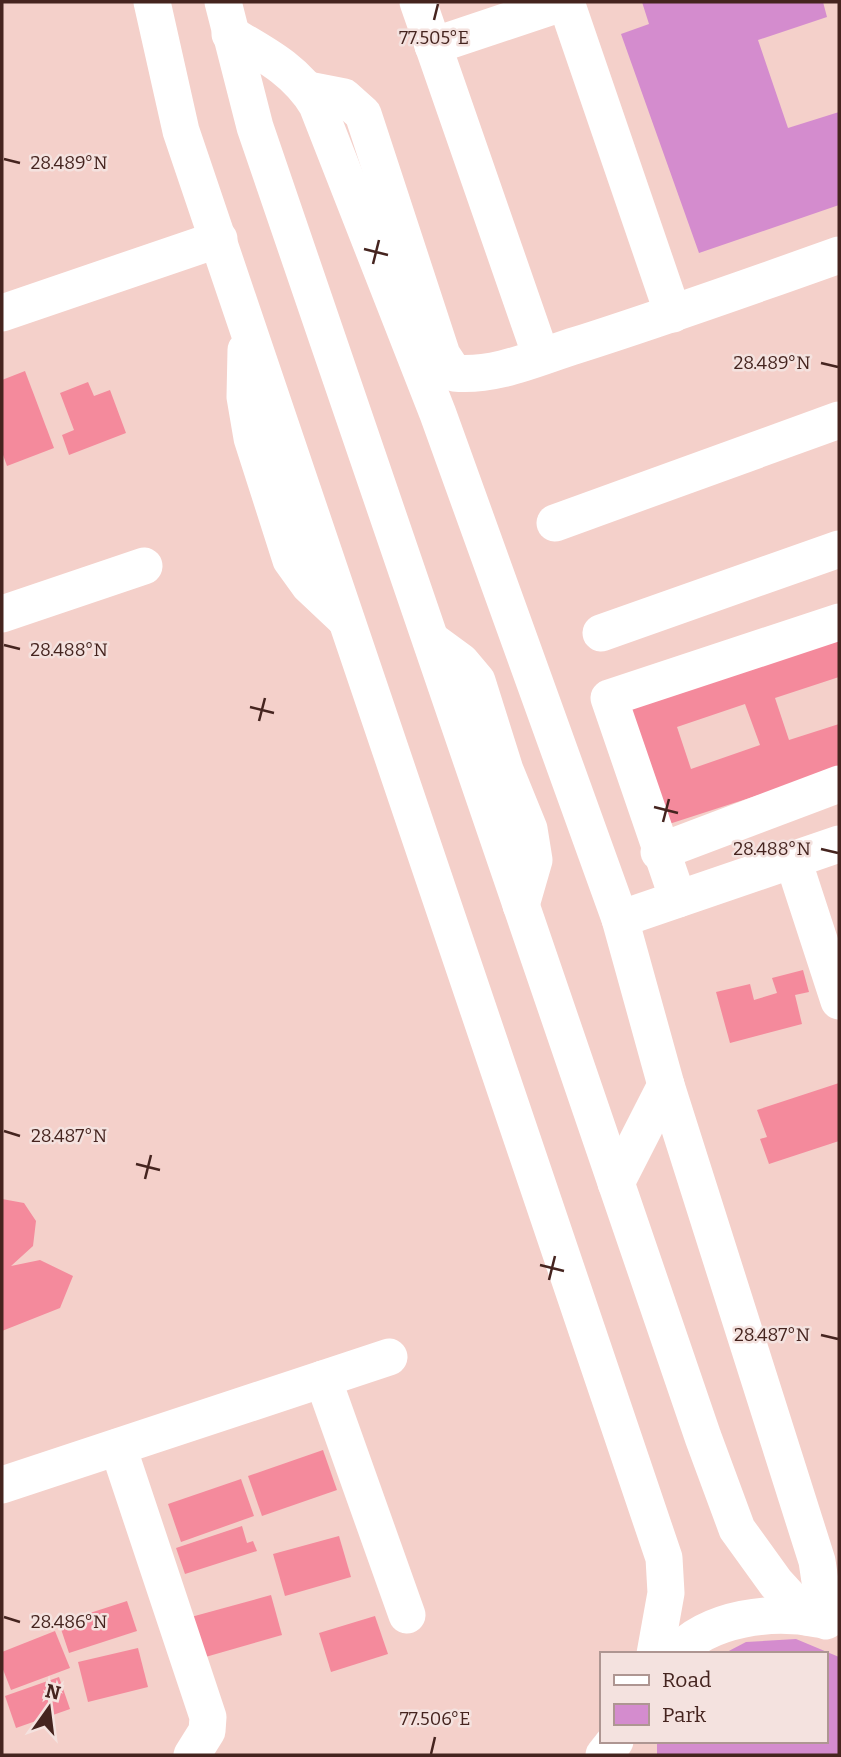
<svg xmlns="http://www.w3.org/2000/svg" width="841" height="1757" viewBox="0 0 841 1757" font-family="Bitter,serif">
	<rect width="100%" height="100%" fill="#f4d0ca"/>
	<g fill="#d48cce">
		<path d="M642,2H823L827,17L758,40L788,128L839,112V205L699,253L621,34L649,24Z"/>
		<path d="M796,1639L839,1657V1755H657V1741H825V1654H723L746,1642Z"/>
	</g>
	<g fill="#f48a9c" fill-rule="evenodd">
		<path d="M25,371L54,448L7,466L2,452V380Z"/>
		<path d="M88,382L94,396L110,390L126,433L69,455L62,435L74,430L60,393Z"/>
		<path d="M839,638V677L775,698L789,740L839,724V769L666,825L627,707ZM745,704L760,745L691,769L677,727Z"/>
		<path d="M803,970L809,992L795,995L802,1024L730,1043L716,992L750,984L754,1000L777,993L772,978Z"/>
		<path d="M839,1083V1141L769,1164L760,1139L767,1137L757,1110Z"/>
		<path d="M2,1199L24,1203L36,1221L33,1246L11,1266L40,1260L73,1276L60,1308L2,1331Z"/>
		<path d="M323,1450L337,1490L262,1516L248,1476Z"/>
		<path d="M241,1479L254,1516L181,1542L168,1504Z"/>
		<path d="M242,1526L247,1543L253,1541L257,1551L185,1574L176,1548Z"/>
		<path d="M339,1536L351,1577L285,1596L273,1554Z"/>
		<path d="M271,1595L282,1635L202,1658L191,1617Z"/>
		<path d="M127,1601L137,1631L69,1653L59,1623Z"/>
		<path d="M375,1616L388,1654L331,1672L319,1633Z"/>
		<path d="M55,1631L70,1668L11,1690L2,1667V1652Z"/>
		<path d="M138,1648L148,1687L88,1702L78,1662Z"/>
		<path d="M59,1677L70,1709L16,1728L5,1696Z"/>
	</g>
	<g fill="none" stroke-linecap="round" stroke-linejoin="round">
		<g stroke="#fff" stroke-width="37">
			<path d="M152,2L181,131L664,1558L666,1593L655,1654"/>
			<path d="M223,2L255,127L703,1437L737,1529L776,1583L807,1617"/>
			<path d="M418,2L541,356"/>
			<path d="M566,2L673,314"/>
			<path d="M230,34C264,54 296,70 317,105L438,414L620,919L666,1085L817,1561L826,1621"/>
			<path d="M433,46L565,2"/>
			<path d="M308,90L344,97L363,114L442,355L454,373C496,377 538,357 577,345C665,317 752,286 839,255"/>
			<path d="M2,313L219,239"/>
			<path d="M246,350L245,397L252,438L291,560L309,585L344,618"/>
			<path d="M555,523L839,420"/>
			<path d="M2,614L144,566"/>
			<path d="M601,633L839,549"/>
			<path d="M431,640L461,662L477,681L505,770L529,829L534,860L521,905"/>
			<path d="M659,852L839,784"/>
			<path d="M793,860L839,1001"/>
			<path d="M678,899L609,698L839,622"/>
			<path d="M620,919L839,844"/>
			<path d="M616,1183L666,1085"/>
			<path d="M323,1379L407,1615"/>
			<path d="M118,1447L208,1717L207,1731L192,1755"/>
			<path d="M2,1485L389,1357"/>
			<path d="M676,1654C709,1617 773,1610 818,1619"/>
			<path d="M604,1755L615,1741"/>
		</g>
	</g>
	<path fill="none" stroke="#45241f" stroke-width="2.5" d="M434,20L438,4M4,159L20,163M364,249L388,255M373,264L379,240M821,363L838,367M4,645L20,649M250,707L274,713M259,721L265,698M654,807L678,813M663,822L669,799M821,849L838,853M4,1131L20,1136M136,1164L160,1170M145,1179L151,1155M540,1265L564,1271M549,1280L555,1256M821,1335L838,1339M4,1617L20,1622M431,1754L435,1737"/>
	<g font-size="18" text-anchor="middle" fill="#45241f" stroke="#f4e2df" stroke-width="5" stroke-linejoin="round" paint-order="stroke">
		<text x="434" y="44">77.505°E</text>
		<text x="69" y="169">28.489°N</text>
		<text x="772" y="369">28.489°N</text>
		<text x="69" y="656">28.488°N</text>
		<text x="772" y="855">28.488°N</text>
		<text x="69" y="1142">28.487°N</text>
		<text x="772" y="1341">28.487°N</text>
		<text x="69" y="1628">28.486°N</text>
		<text x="435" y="1725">77.506°E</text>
	</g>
	<rect width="841" height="1757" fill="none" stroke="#45241f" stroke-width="7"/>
	<rect x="600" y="1652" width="228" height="91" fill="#f4e2df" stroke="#ae9692" stroke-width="2"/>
	<rect x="614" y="1675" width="35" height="10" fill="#ffffff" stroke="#ae9692" stroke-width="2"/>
	<text x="662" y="1687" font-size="21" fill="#45241f">Road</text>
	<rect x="614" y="1704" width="35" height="21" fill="#d48cce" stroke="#ae9692" stroke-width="2"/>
	<text x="662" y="1722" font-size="21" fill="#45241f">Park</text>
	<g transform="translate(49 1708) rotate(14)" stroke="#f4e2df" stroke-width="5" paint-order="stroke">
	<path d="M0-5L12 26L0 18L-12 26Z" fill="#45241f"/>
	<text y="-10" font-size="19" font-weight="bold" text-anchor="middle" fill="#45241f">N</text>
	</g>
</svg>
